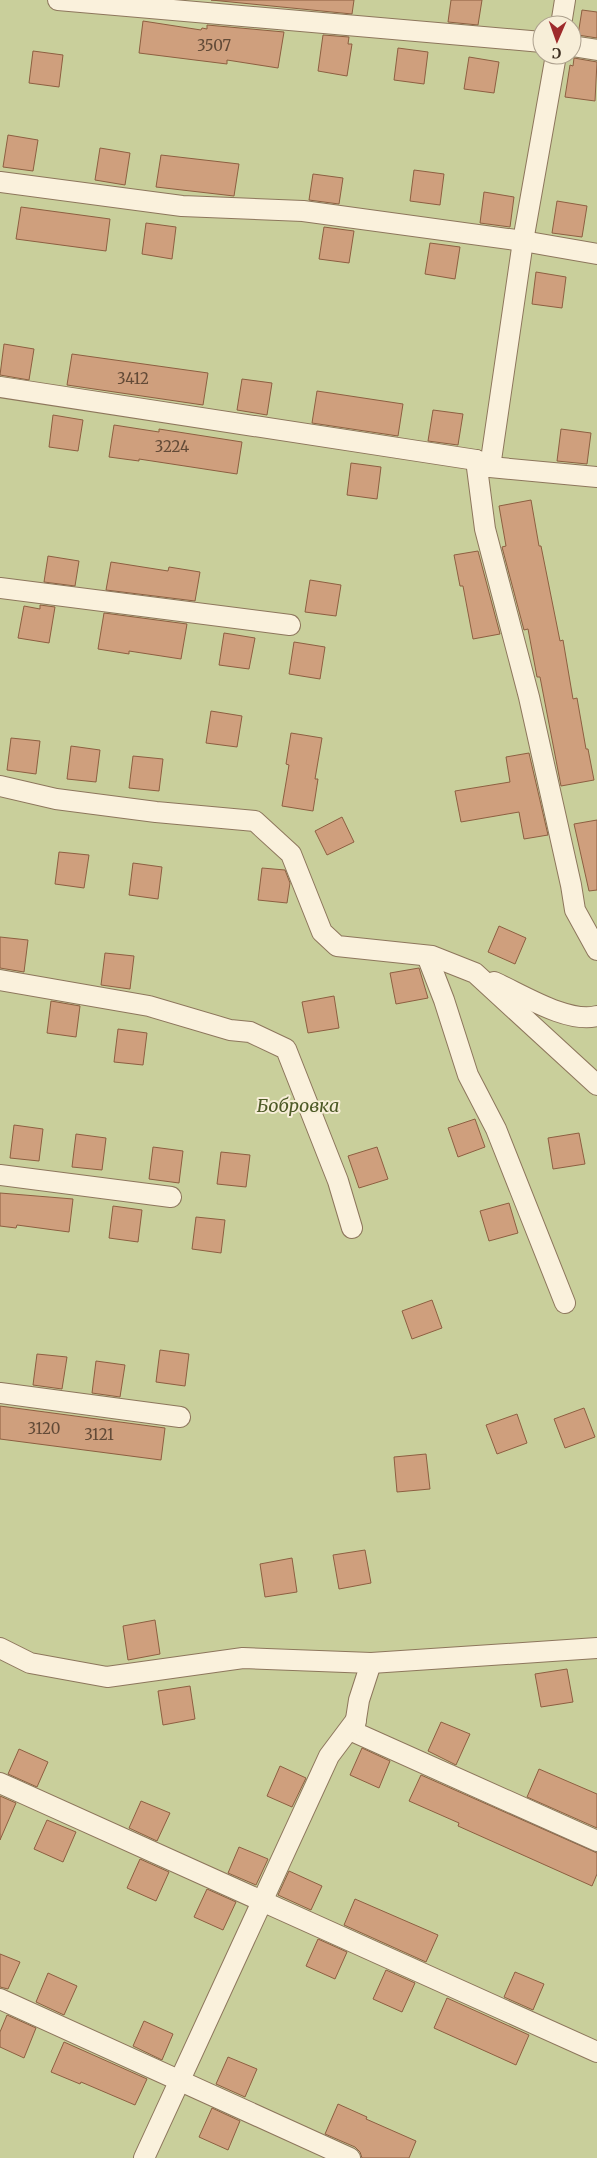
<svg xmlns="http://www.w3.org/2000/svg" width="597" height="2158" viewBox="0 0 597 2158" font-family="Merriweather,serif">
	<rect width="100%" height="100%" fill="#f0e4c8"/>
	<path fill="#c9cf9b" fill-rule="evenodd" d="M0,0H597V2158H0ZM542,25H572V55H542Z"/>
	<g fill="#cf9f7d" stroke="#8d5f41">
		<path d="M211,0H354L352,14Z"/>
		<path d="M451,0H482L478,25L448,22Z"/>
		<path d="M582,10L597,12V38L578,35Z"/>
		<path d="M143,21L201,30L202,28L207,29V25L284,32L278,68L227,60V64L139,53Z"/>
		<path d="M323,35L349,37L348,44H352L347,76L318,71Z"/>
		<path d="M398,48L428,52L424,84L394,80Z"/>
		<path d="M33,51L63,55L59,87L29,83Z"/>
		<path d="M469,57L499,62L494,93L464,89Z"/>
		<path d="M574,58L597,62L595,101L565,97L570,65L573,66Z"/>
		<path d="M8,135L38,140L33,171L3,167Z"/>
		<path d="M100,148L130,153L125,185L95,180Z"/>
		<path d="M161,155L239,164L234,196L156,187Z"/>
		<path d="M414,170L444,174L440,205L410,201Z"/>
		<path d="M313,174L343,178L339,204L309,200Z"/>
		<path d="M484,192L514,197L510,227L480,223Z"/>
		<path d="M557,201L587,206L582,237L552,233Z"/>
		<path d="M21,207L110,219L106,251L16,239Z"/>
		<path d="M146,223L176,227L172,259L142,254Z"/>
		<path d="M324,227L354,231L349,263L319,259Z"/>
		<path d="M430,243L460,247L455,279L425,274Z"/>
		<path d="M536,272L566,277L562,308L532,304Z"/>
		<path d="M4,344L34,349L29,380L0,375Z"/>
		<path d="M72,354L208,373L203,405L67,385Z"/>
		<path d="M242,379L272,383L267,415L237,410Z"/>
		<path d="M317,391L403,404L398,436L312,423Z"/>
		<path d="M433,410L463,414L458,445L428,441Z"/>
		<path d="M53,415L83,420L78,451L49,447Z"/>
		<path d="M114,425L159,432V429L242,442L237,474L139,459V461L109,457Z"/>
		<path d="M561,429L591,433L587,464L557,461Z"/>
		<path d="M351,463L381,467L377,499L347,495Z"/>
		<path d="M531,500L539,546H541L560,641L563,640L573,699L577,698L586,749H588L594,780L561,786L540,677H537L528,629L524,630L502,547L506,546L499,506Z"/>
		<path d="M478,551L500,634L473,639L463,586H460L454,555Z"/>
		<path d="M48,556L79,561L75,586L44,582Z"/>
		<path d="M111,562L168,571L169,567L200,572L195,601L106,590Z"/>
		<path d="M310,580L341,585L336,616L305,612Z"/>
		<path d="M40,605L55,607L49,643L18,638L24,606L40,609Z"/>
		<path d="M104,613L187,624L181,659L129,651V654L98,649Z"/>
		<path d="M224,633L255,638L249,669L219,665Z"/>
		<path d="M294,642L325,647L320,679L289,674Z"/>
		<path d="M211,711L242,716L237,747L206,743Z"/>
		<path d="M291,733L322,738L315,779H318L313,811L282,806L289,765L286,764Z"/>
		<path d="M11,738L40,741L36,774L7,770Z"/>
		<path d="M71,746L100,750L96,782L67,779Z"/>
		<path d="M529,753L548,835L524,839L519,812L461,822L455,791L510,782L506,757Z"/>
		<path d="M133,756L163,759L159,791L129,788Z"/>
		<path d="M342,817L354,842L327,855L315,831Z"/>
		<path d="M597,820V890L589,891L574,824Z"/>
		<path d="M59,852L89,855L84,888L55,884Z"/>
		<path d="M133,863L162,867L158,899L129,895Z"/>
		<path d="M262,868L285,870L290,883L287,903L258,900Z"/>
		<path d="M499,926L526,938L515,964L488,952Z"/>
		<path d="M0,937L28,940L24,972L0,968Z"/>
		<path d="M105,953L134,956L130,989L101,985Z"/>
		<path d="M419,968L428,998L396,1004L390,973Z"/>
		<path d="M334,996L339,1028L308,1033L302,1002Z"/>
		<path d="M51,1001L80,1006L76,1037L47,1033Z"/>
		<path d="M118,1029L147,1033L143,1065L114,1062Z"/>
		<path d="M475,1119L485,1147L458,1157L448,1128Z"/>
		<path d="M14,1125L43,1129L39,1161L10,1158Z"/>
		<path d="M579,1133L585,1164L553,1169L548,1138Z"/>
		<path d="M76,1134L106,1138L102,1170L72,1167Z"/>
		<path d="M153,1147L183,1151L179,1183L149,1179Z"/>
		<path d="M377,1147L388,1179L359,1188L348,1156Z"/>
		<path d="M221,1152L250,1155L246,1187L217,1184Z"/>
		<path d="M0,1193L73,1199L69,1232L17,1225L16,1228L0,1226Z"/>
		<path d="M509,1203L518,1233L489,1241L480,1211Z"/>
		<path d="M113,1206L142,1210L138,1242L109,1238Z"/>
		<path d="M196,1217L225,1220L221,1253L192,1249Z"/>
		<path d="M432,1300L442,1328L412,1339L402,1311Z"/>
		<path d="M160,1350L189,1354L185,1386L156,1382Z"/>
		<path d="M37,1354L67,1357L62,1389L33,1385Z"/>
		<path d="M96,1361L125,1365L120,1397L92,1393Z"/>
		<path d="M0,1406L165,1428L161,1460L0,1439Z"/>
		<path d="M584,1408L595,1437L565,1448L554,1419Z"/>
		<path d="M517,1414L527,1443L497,1454L486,1425Z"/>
		<path d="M426,1454L430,1489L397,1492L394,1457Z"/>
		<path d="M365,1550L371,1583L339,1589L333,1555Z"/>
		<path d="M292,1558L297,1592L265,1597L260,1564Z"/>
		<path d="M155,1620L160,1654L128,1660L123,1626Z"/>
		<path d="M567,1669L573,1702L541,1707L535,1674Z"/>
		<path d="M190,1686L195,1719L163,1725L158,1691Z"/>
		<path d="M441,1722L470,1734L456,1765L428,1751Z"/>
		<path d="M362,1748L390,1761L379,1788L350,1775Z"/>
		<path d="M19,1749L48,1762L37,1787L8,1774Z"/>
		<path d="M280,1766L306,1778L292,1807L267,1796Z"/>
		<path d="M539,1769L597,1794V1828L527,1797Z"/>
		<path d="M421,1775L597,1853V1874L592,1886L458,1826L459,1823L409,1801Z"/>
		<path d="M0,1796L16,1803L0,1840Z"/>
		<path d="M141,1801L170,1813L157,1841L129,1828Z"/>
		<path d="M47,1820L76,1832L63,1862L34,1849Z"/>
		<path d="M239,1847L268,1859L256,1885L228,1873Z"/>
		<path d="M140,1859L169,1872L156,1901L127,1888Z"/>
		<path d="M289,1871L322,1886L311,1910L278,1895Z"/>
		<path d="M207,1889L236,1902L223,1930L194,1917Z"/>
		<path d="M355,1899L438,1935L426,1962L344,1925Z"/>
		<path d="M318,1939L347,1952L335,1979L306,1966Z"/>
		<path d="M0,1954L20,1962L8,1989L0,1987Z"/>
		<path d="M386,1970L415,1983L402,2012L373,1999Z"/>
		<path d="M515,1972L544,1984L533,2010L504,1997Z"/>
		<path d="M48,1973L77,1986L64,2015L36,2002Z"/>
		<path d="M447,1998L529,2035L516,2065L434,2028Z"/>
		<path d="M7,2015L36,2028L24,2058L0,2047V2032Z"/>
		<path d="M144,2021L173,2034L162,2060L133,2046Z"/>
		<path d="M64,2042L147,2079L135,2105L81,2082L80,2084L51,2072Z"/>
		<path d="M228,2057L257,2069L245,2097L216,2084Z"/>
		<path d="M338,2104L367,2117L366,2119L416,2141L409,2158H362L360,2152L355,2147L325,2134Z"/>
		<path d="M212,2108L240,2121L228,2150L199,2137Z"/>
	</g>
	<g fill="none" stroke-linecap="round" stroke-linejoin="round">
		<defs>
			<g id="minor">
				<path d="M58,0L542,42"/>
				<path d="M561,25L565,0"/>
				<path d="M572,46L597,50"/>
				<path d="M0,182L182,206L303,211L523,241L597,254"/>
				<path d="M0,387L476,460L490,467L597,477"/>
				<path d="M476,460L485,529L529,697L571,885L575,910L597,950"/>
				<path d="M490,467L523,241L556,55"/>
				<path d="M0,588L290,625"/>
				<path d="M0,786L56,799L156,812L255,821L291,854L322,932L337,946L432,956L475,973L597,1085"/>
				<path d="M427,956L444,1000L468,1075L496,1129L565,1303"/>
				<path d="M0,980L149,1006L230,1030L250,1032L286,1049L338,1181L352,1228"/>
				<path d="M494,982C521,994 568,1024 597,1016"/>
				<path d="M0,1175L171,1197"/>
				<path d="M0,1393L180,1417"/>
				<path d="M0,1648L30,1663L107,1677L243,1658L371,1663L597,1648"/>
				<path d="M371,1663L359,1700L354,1732L597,1841"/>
				<path d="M0,1783L597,2052"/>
				<path d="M0,1999L350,2158"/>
				<path d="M144,2158L329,1756L356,1720"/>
			</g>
		</defs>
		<use href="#minor" stroke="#8d765c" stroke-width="22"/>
		<use href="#minor" stroke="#faf1dc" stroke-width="20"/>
	</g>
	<g text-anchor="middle" stroke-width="4" stroke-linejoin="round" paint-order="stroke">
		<g font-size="15" fill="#624a37">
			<text x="214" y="51">3507</text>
			<text x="133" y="384">3412</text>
			<text x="172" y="452">3224</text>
			<text x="44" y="1434">3120</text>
			<text x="99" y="1440">3121</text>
		</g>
		<g font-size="18" font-style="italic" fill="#4d5a26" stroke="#f7eed8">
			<text x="298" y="1112">Бобровка</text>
		</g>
	</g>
	<g transform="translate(557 40) rotate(182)"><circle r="24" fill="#f7eed8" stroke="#ada18e"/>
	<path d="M0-4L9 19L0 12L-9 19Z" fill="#9e2a2b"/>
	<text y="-8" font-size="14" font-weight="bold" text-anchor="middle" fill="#3d2e20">С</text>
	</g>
</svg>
